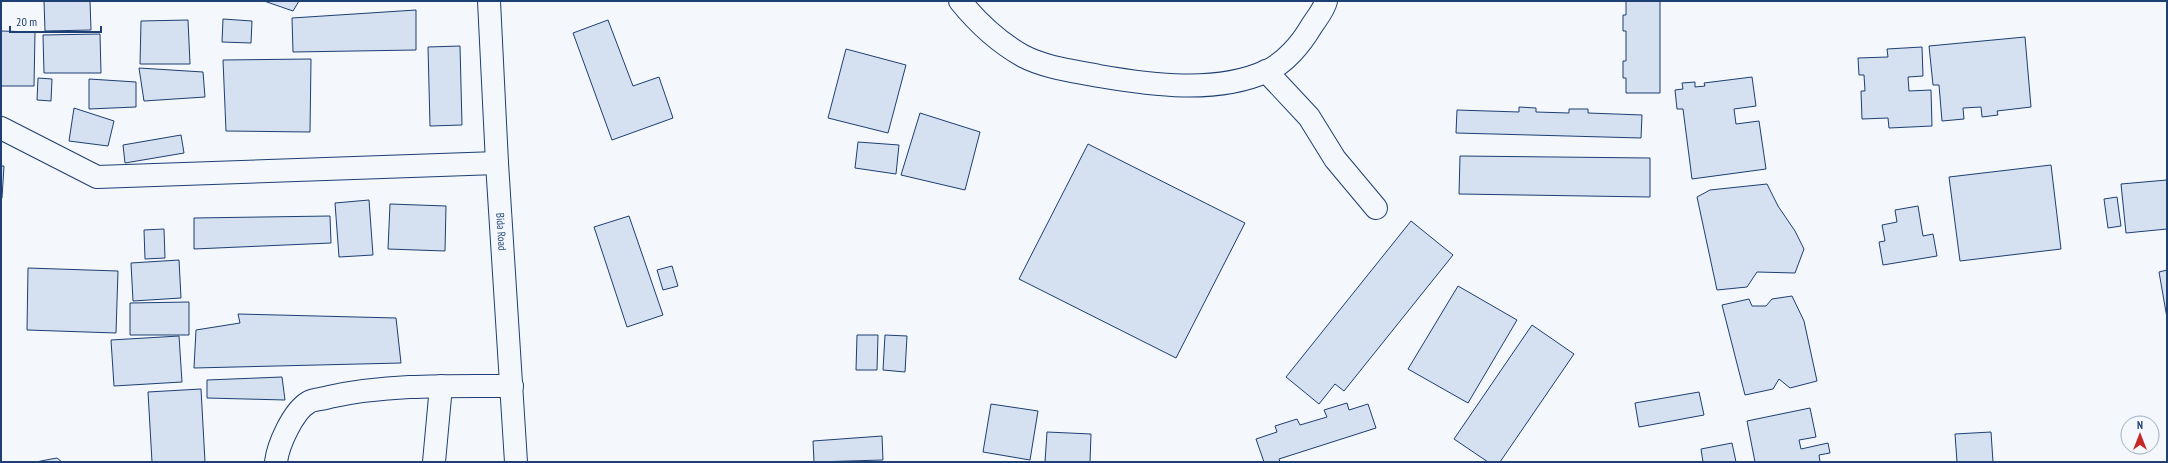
<svg xmlns="http://www.w3.org/2000/svg" width="2168" height="463" viewBox="0 0 2168 463" font-family="'PT Sans Narrow',sans-serif">
	<rect width="100%" height="100%" fill="#f4f7fb"/>
	<g fill="#d5e0f0" stroke="#1d3f73">
		<path d="M44,1H90L91,30L45,31Z"/>
		<path d="M264,1H299L293,11Z"/>
		<path d="M1626,1H1660V93H1626V78H1623V61H1626V31H1623V15H1626Z"/>
		<path d="M416,10V50L293,52L292,18Z"/>
		<path d="M223,19L252,21L251,43L222,42Z"/>
		<path d="M188,20L190,64H140L141,21Z"/>
		<path d="M608,20L633,86L659,77L673,118L612,140L573,33Z"/>
		<path d="M1,31L35,32L34,86H1Z"/>
		<path d="M100,34L101,73H44L43,35Z"/>
		<path d="M2025,37L2031,107L1997,111L1998,115L1982,117L1981,107L1963,108L1964,119L1942,121L1939,85H1933L1929,46Z"/>
		<path d="M460,46L462,125L430,126L428,47Z"/>
		<path d="M1922,47L1923,76L1908,77L1909,91L1931,90L1932,126L1889,128L1888,118L1862,119L1861,91H1865L1864,75H1859L1858,58L1888,57L1887,49Z"/>
		<path d="M846,49L906,65L888,133L828,118Z"/>
		<path d="M311,59L310,132L226,131L223,60Z"/>
		<path d="M139,68L203,72L205,97L144,101Z"/>
		<path d="M1752,77L1756,106L1734,109L1736,124L1759,121L1766,169L1692,179L1683,109H1677L1675,90L1683,89L1682,83L1695,82V87L1705,86L1704,83Z"/>
		<path d="M38,78L52,79L51,101L37,100Z"/>
		<path d="M89,79L136,82V107L89,109Z"/>
		<path d="M1519,107L1536,108V112L1569,113V109H1588V113L1642,115L1641,138L1456,133L1457,110L1519,112Z"/>
		<path d="M74,108L114,121L108,146L69,141Z"/>
		<path d="M920,113L980,132L965,190L901,175Z"/>
		<path d="M181,135L184,153L125,163L123,145Z"/>
		<path d="M858,142L899,145L896,174L855,168Z"/>
		<path d="M1088,144L1245,223L1176,358L1019,279Z"/>
		<path d="M1460,156L1650,158V197L1459,194Z"/>
		<path d="M2051,165L2061,249L1960,261L1949,177Z"/>
		<path d="M1,166H4L2,198H1Z"/>
		<path d="M2167,180V229L2126,233L2121,184Z"/>
		<path d="M1767,184L1778,206L1795,231L1804,249L1795,273L1757,272L1747,287L1717,290L1697,197L1710,190Z"/>
		<path d="M2117,197L2121,226L2108,228L2104,199Z"/>
		<path d="M369,200L373,255L339,257L335,203Z"/>
		<path d="M390,204L446,206L445,251L388,249Z"/>
		<path d="M1918,206L1923,236L1933,234L1937,256L1883,265L1879,242L1885,241L1882,225L1897,222L1895,210Z"/>
		<path d="M330,216L331,243L194,249V218Z"/>
		<path d="M629,216L663,315L627,327L594,227Z"/>
		<path d="M1411,221L1453,255L1344,391L1335,384L1319,404L1286,377Z"/>
		<path d="M164,229L165,258L145,259L144,230Z"/>
		<path d="M179,260L181,298L133,301L131,263Z"/>
		<path d="M672,266L678,286L663,290L657,270Z"/>
		<path d="M28,268L118,271L116,333L27,330Z"/>
		<path d="M2167,270V318L2159,272Z"/>
		<path d="M1458,286L1517,320L1468,403L1408,369Z"/>
		<path d="M1792,296L1804,321L1817,381L1790,388L1779,379L1773,389L1745,395L1722,305L1749,299L1752,306H1766L1772,299Z"/>
		<path d="M189,302V335H130V303Z"/>
		<path d="M238,314L396,318L401,363L194,368L196,330L240,323Z"/>
		<path d="M1532,325L1574,354L1500,462H1488L1454,439Z"/>
		<path d="M857,335H878L877,370H856Z"/>
		<path d="M885,335L907,336L905,372L883,370Z"/>
		<path d="M179,336L182,382L114,386L111,340Z"/>
		<path d="M282,377L285,400L207,398V380Z"/>
		<path d="M201,389L205,462H152L148,392Z"/>
		<path d="M1699,392L1704,415L1639,427L1635,403Z"/>
		<path d="M1347,403L1349,410L1368,404L1376,428L1279,459L1280,462H1264L1256,439L1277,432L1275,426L1297,419L1300,425L1327,417L1324,410Z"/>
		<path d="M991,404L1038,411L1030,460L983,452Z"/>
		<path d="M1810,408L1816,437L1799,440L1801,449L1828,443L1830,453L1819,455L1820,462H1755L1747,421Z"/>
		<path d="M1047,432L1091,434L1090,462H1045Z"/>
		<path d="M1991,432L1993,462H1957L1955,434Z"/>
		<path d="M882,436L883,460L814,462L813,441Z"/>
		<path d="M1732,443L1736,462H1703L1701,449Z"/>
		<path d="M57,458L62,462H36L46,460Z"/>
	</g>
	<g fill="none" stroke-linecap="round" stroke-linejoin="round">
		<defs>
			<g id="minor">
				<path id="s1" d="M489,1L497,163L516,462"/>
				<path d="M960,1C977,22 1000,43 1023,56C1046,68 1075,71 1099,76C1151,85 1217,94 1267,71C1285,63 1301,44 1311,27C1316,19 1324,10 1326,1"/>
				<path d="M1266,71L1309,117L1335,159L1376,208"/>
				<path d="M1,128L97,177L497,163"/>
				<path d="M276,462C278,445 293,411 309,402C314,399 324,399 329,397C389,384 451,386 512,386"/>
				<path d="M434,462L441,386"/>
			</g>
		</defs>
		<use href="#minor" stroke="#1d3f73" stroke-width="24"/>
		<use href="#minor" stroke="#f4f7fb" stroke-width="22"/>
	</g>
	<g text-anchor="middle" stroke-width="3" stroke-linejoin="round" paint-order="stroke">
		<g font-size="11" fill="#1d3f73" stroke="#f4f7fb">
			<text dy="4" stroke="none"><textPath href="#s1" startOffset="231">Bida Road</textPath></text>
		</g>
	</g>
	<rect width="2168" height="463" fill="none" stroke="#1d3f73" stroke-width="4"/>
	<g transform="translate(2140 435)"><circle r="19" fill="#f4f7fb" stroke="#9eadc5"/>
	<path d="M0-3L7 15L0 10L-7 15Z" fill="#c62828"/>
	<text y="-6" font-size="11" font-weight="bold" text-anchor="middle" fill="#1d3f73">N</text>
	</g>
	<path d="M10 26v6h91v-6" fill="none" stroke="#1d3f73" stroke-width="2"/>
	<text x="16" y="26" font-size="12" fill="#1d3f73" stroke="#f4f7fb" stroke-width="3" paint-order="stroke">20 m</text>
</svg>
